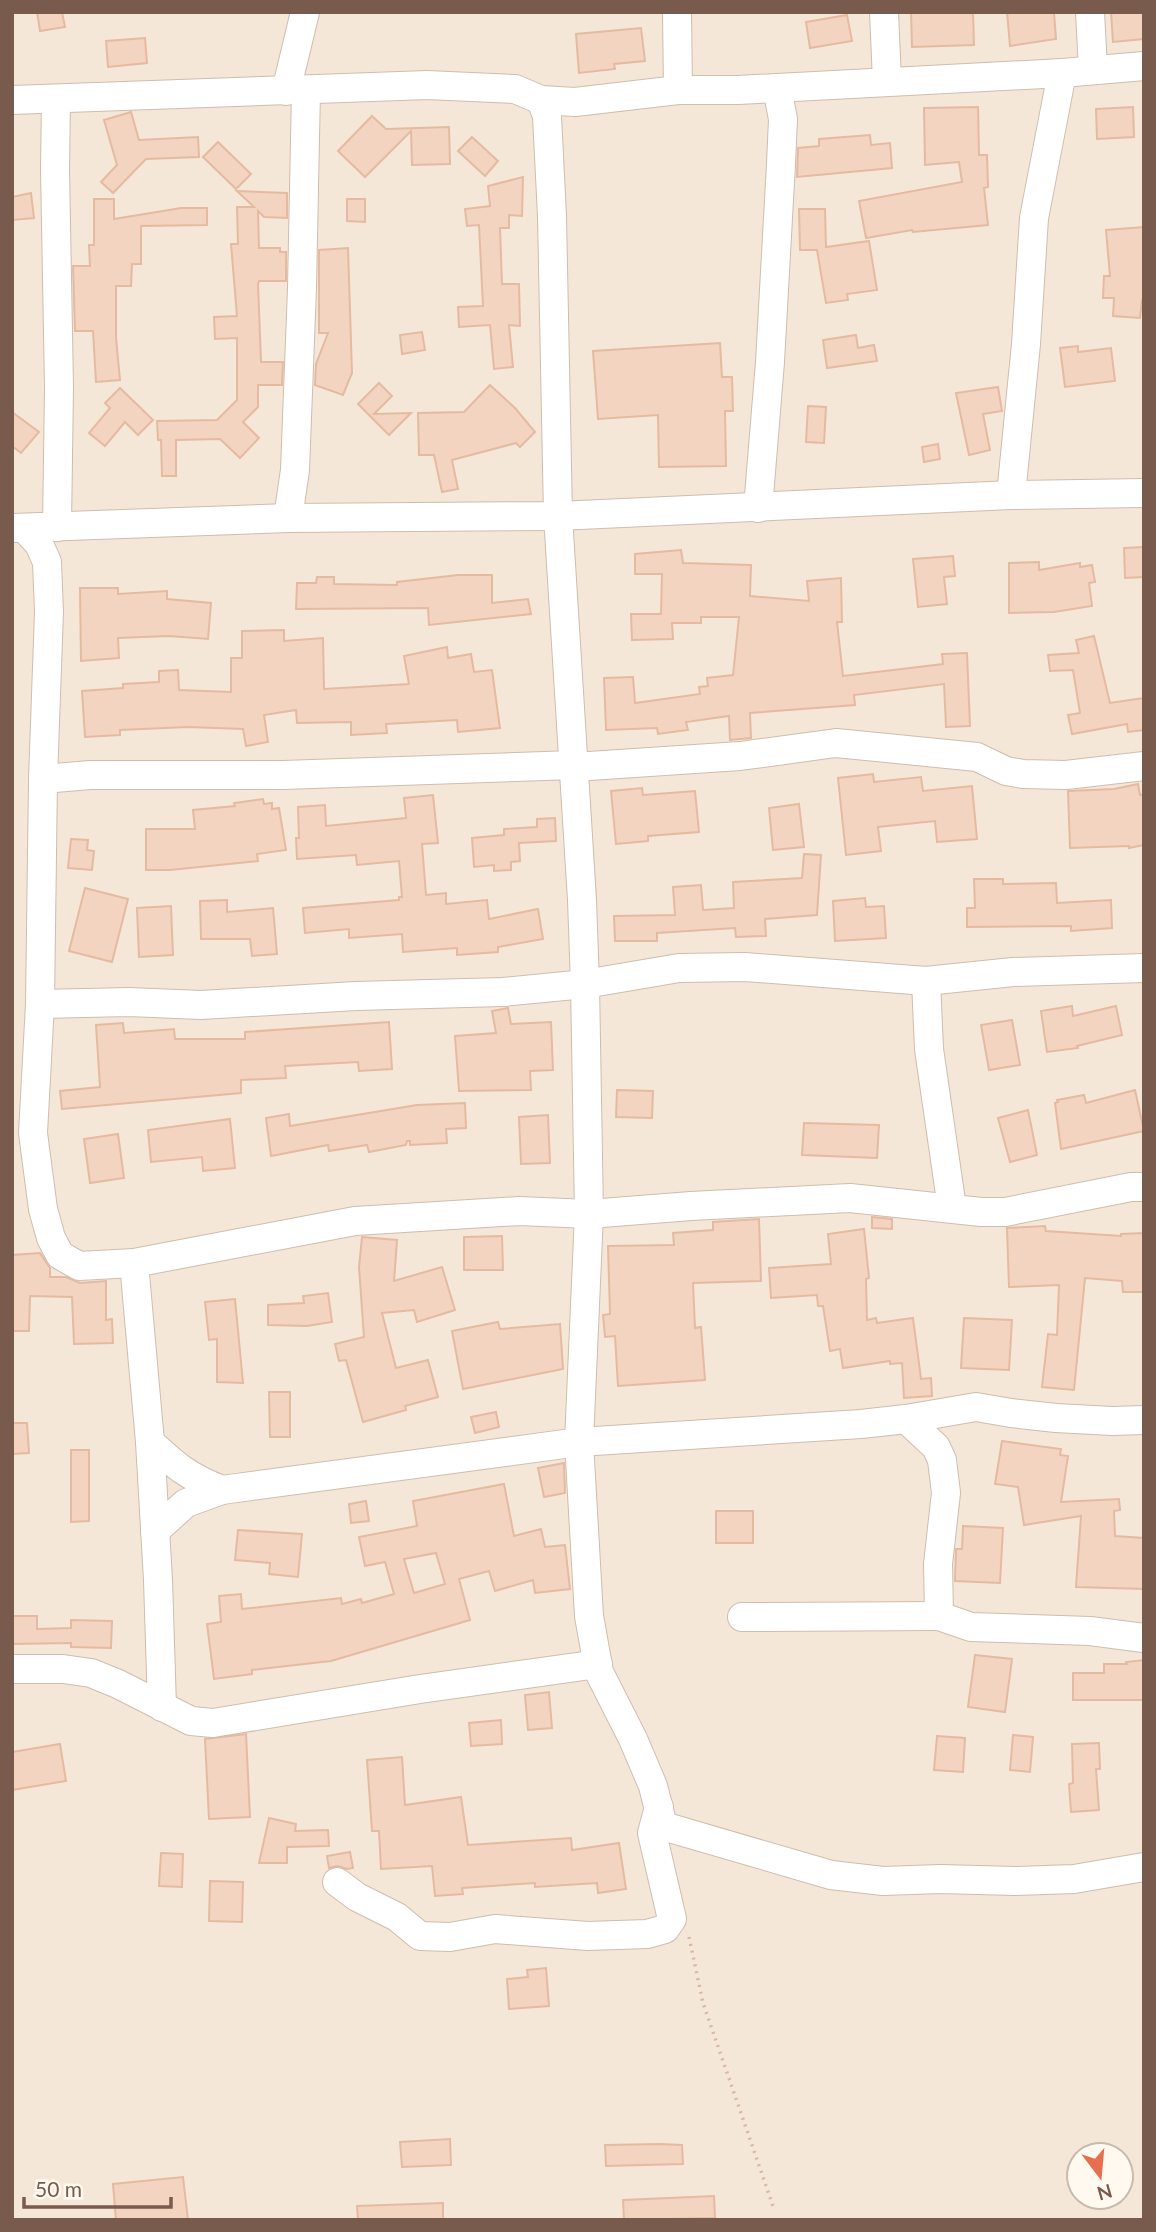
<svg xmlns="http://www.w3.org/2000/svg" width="1156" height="2232" viewBox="0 0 1156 2232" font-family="Lato,sans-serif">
	<rect width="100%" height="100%" fill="#fdf5ea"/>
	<path fill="#f5e7d8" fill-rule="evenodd" d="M12,12H1144V2220H12ZM1079,2155H1121V2197H1079Z"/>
	<g fill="#f2d4c1" stroke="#e5baa1" stroke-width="2" fill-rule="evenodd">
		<path d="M37,12H62L65,27L40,31Z"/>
		<path d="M911,12H973L974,45L912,47Z"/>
		<path d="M1007,12L1054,13L1056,39L1010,46Z"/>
		<path d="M1111,12H1144V39L1113,42Z"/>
		<path d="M847,15L852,41L810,48L806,22Z"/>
		<path d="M641,28L645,61L614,64L615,69L579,73L576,34Z"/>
		<path d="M145,38L147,63L108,67L106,41Z"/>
		<path d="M978,107L979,155H987L988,187L984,188L988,225L913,232L912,230L866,238L859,201L962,182L959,162L925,165L924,108Z"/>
		<path d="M1133,107L1134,137L1097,139L1096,109Z"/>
		<path d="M131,112L139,140L198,137L199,157L146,159L113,193L101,182L117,165L104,120Z"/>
		<path d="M372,116L386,129L449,127L450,164L412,165L411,131L365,177L338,151Z"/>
		<path d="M870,135L871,145L890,143L892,168L797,177L798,148L819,146V139Z"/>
		<path d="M472,137L498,161L485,176L458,151Z"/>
		<path d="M218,142L251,174L236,189L203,157Z"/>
		<path d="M523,177L522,216L509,215V228H500L502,284H519L520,326L509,325L513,367L494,369L490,325L459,327L458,307L483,306L479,225L467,226L465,209L490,206L488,186Z"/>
		<path d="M237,191L287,193V218L264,217L258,211L259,248H280V252H286V281H259L258,284L261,362H283L282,385H258V407L243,422L259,438L240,458L220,439L176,440V476H162L161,440H158L157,421L217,420L237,400V338L215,339L214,317L237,316L231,244H238L237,207H254Z"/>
		<path d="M31,193L34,218L12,220V197Z"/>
		<path d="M94,199H114V219L181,208H207V225L141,226V264H132L131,286H116V338L120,380L96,382L93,331H75L73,266H90L89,245H94Z"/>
		<path d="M347,199H365V222L347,221Z"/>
		<path d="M799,209H825L826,247L869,241L877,290L847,294L848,300L826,303L817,250H800Z"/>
		<path d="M1144,227V300H1142L1140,318L1113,316L1114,298H1103L1104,276H1110L1106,230Z"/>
		<path d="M348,248L352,373L343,395L315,385L316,364L328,333H319V250Z"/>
		<path d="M422,332L425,350L402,354L400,335Z"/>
		<path d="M856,335L858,348L874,345L877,361L827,368L823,340Z"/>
		<path d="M720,343L722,377H732L733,411H725L726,466L659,467L658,415L598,419L593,351Z"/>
		<path d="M1078,346V352L1111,348L1115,381L1065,387L1060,348Z"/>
		<path d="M379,383L392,396L374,414L411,413L389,435L358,404Z"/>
		<path d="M490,385L515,408L535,432L520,447L516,443L452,460L458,489L442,492L434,455H419L418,413L464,412Z"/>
		<path d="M998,387L1002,411L983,414L990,450L969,455L956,393Z"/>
		<path d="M120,388L153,420L138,435L125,422L105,446L89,433L110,408L105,403Z"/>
		<path d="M808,406L826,407L824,443L806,442Z"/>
		<path d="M12,412L39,432L21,453L12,446Z"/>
		<path d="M938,444L940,459L924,462L922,447Z"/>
		<path d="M1144,547V577L1125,578L1124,548Z"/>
		<path d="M681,550L683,563L751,565L750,596L809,601L807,581L841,578L842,622H837L843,676L943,664L942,654L967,653L970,726L946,727L944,684L854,695L855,705L750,713L751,738L730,740L729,716L686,722L688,730L658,734L657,728L606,730L604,678L633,677L635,703L700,694L699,687L708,686L707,678L733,675L739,617H701V623H672L673,639L632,640L631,614H661L662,574H635V554Z"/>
		<path d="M953,556L955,576L944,577L947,604L918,607L913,559Z"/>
		<path d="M1039,562V570L1080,563V567L1092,565L1095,582L1089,583L1092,606L1054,612L1009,613V563Z"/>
		<path d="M458,575H492V603L528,599L531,614L429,625L428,608L296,609L297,583H316L317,577H334V584L397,585V582Z"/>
		<path d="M80,588H118V594L167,591V599L211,603L208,639L169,636L118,638L119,658L81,661Z"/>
		<path d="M284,630V641L323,638L324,689L409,684L404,656L447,647L448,658L471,654L474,672L492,670L500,728L458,732L457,720L386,724L387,733L351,735V722L297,723L296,710L264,715L268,742L246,746L243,729L188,727L120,730V735L85,737L82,691L123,688V684L159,682V671L178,670L179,690L231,692V658H242V631Z"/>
		<path d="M1094,636L1110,703L1144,698V730L1128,732L1127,724L1072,734L1068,715L1080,713L1073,670L1050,671L1048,655L1079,653L1076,640Z"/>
		<path d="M873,774L874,782L921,777L923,791L972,786L977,839L937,842L935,821L878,827L881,851L846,855L838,778Z"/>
		<path d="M1138,784L1140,795L1144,794V845L1129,848V846L1070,848L1068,791L1114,789Z"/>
		<path d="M642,788L643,795L695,791L699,832L648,836V841L616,844L611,791Z"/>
		<path d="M433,795L438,843L422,844L426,895L446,893V904L487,900L489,919L538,909L543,939L498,947V952L457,955V948L403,952L402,934L349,938V929L305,933L303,908L399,900V897H402L399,861L357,865L356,855L297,859L296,838H299L298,807L325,805L326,826L406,818L404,798Z"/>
		<path d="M263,799L264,804L272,803V809L279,808L286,850L257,854L258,861L170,870H146V829H195L193,810L235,806L234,803Z"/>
		<path d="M799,804L804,847L773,850L769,808Z"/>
		<path d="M555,818L556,841L519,843L520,861L511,862V870L494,871V865L474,867L472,838L504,835V829L537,827V819Z"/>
		<path d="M71,839L88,840L87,850L94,851L92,870L68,868Z"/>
		<path d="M804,854L821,855L817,915L765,919L766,936L736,937L735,928L657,933V941H615L614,916L675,915L673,887L701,885L703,910L734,908L733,882L802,878Z"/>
		<path d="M974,879H1003V884L1056,883L1057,903L1111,900L1112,928L1071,931V926L967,927V908H975Z"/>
		<path d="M85,888L128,899L112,962L69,951Z"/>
		<path d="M865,898L866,907L884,906L886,938L835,941L833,901Z"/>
		<path d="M227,900V912L273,908L277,954L252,956L250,939H201L200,901Z"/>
		<path d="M171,906L173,955L139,957L137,908Z"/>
		<path d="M1072,1006L1073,1016L1116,1006L1122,1035L1077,1046L1078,1048L1047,1052L1041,1011Z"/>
		<path d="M508,1008L511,1024L551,1022L553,1070L530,1071L531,1090L459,1091L455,1036L496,1033L492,1011Z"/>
		<path d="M1012,1020L1020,1065L989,1070L981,1025Z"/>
		<path d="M389,1022L392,1069L359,1071L358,1062L285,1066L286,1078L241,1080V1093L62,1109L60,1091L100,1087L96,1025L123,1023L124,1033L174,1029L175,1039H245V1032Z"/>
		<path d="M617,1090L653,1091L652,1118L616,1117Z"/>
		<path d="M1135,1090L1144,1131L1061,1149L1055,1103L1058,1102L1057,1100L1084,1095L1086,1103Z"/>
		<path d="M465,1103L466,1128L446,1129L447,1143L410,1145V1141H407L406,1145L369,1152L367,1145L329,1151L328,1145L271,1156L266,1118L289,1114L290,1126L417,1105Z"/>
		<path d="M1028,1110L1037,1155L1010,1162L998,1118Z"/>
		<path d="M548,1115L550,1163L521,1164L519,1117Z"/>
		<path d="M230,1119L235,1168L203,1171L202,1157L151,1162L148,1130Z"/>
		<path d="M804,1123L879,1125L877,1158L802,1155Z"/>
		<path d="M118,1134L124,1178L90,1183L84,1139Z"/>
		<path d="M872,1217L892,1219V1229L872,1228Z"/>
		<path d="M759,1219L761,1281L693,1283L695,1328L701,1327L705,1380L618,1386L615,1336L605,1337L603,1315L610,1314L608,1246L674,1245L673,1233L713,1230V1222Z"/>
		<path d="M1045,1226L1046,1231L1121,1236V1234L1144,1233V1292H1123L1122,1281L1085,1278L1074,1390L1042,1387L1048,1334L1057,1335L1059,1285L1009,1287L1007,1228Z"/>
		<path d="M864,1229L869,1278L866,1279L867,1320L876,1318L877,1323L913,1318L921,1379L931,1378L932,1396L904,1398L902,1363L890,1364V1361L843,1368L840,1349L830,1351L823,1306H818L817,1295L771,1298L769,1268L831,1264L828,1234Z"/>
		<path d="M502,1236L503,1270H464V1237Z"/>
		<path d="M362,1237L397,1240L394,1281L442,1267L455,1310L417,1322L414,1310L382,1313L396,1368L428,1360L438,1397L405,1406L406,1410L363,1422L346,1360L339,1361L335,1344L364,1337L359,1267Z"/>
		<path d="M40,1253L50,1268V1277H66L80,1283L106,1281V1320L112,1319L113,1343L74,1344L72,1297L30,1296L29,1331H12V1255Z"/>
		<path d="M328,1293L332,1322L307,1326L268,1325V1305L304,1303L303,1296Z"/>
		<path d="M235,1299L243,1383L217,1382V1339L209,1340L205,1302Z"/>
		<path d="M964,1318L1012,1320L1009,1370L961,1368Z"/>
		<path d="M498,1322L500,1329L560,1324L563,1369L463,1389L452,1331Z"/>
		<path d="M269,1392H290V1437H270Z"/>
		<path d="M496,1412L499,1427L475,1433L471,1417Z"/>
		<path d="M12,1423H27L29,1453L12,1454Z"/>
		<path d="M1002,1441L1061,1449L1060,1455L1068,1456L1061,1502L1119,1499L1120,1510L1114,1511L1115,1536L1144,1538V1589L1076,1587L1081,1516L1024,1525L1018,1487L995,1484Z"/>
		<path d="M71,1450H89V1521L71,1522Z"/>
		<path d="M564,1463L565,1493L544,1497L538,1468Z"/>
		<path d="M504,1484L514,1536L541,1529L545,1547L565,1545L570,1589L535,1593L533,1580L495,1591L489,1571L459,1579L470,1620L331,1661L252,1670V1674L214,1679L207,1624L221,1622L219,1596L241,1594L242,1609L341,1598L342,1604L361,1599L362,1603L394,1594L385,1562L365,1566L359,1537L417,1526L413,1501ZM436,1553L445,1584L414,1593L404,1559Z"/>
		<path d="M366,1501L369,1521L351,1523L349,1504Z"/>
		<rect x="716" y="1511" width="37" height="32"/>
		<path d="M963,1526L1003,1528L1000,1583L955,1581L956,1549H962Z"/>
		<path d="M238,1530L302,1534L298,1577L269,1574L270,1563L235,1560Z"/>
		<path d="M12,1616H37V1629L71,1628V1620L112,1621L111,1648L71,1647V1643L12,1644Z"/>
		<path d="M975,1655L1012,1659L1005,1712L968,1707Z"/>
		<path d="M1144,1660V1700H1073V1673H1104V1664H1127L1126,1662Z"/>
		<path d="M549,1692L552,1728L528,1730L525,1695Z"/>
		<path d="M501,1720L502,1744L471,1746L469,1723Z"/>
		<path d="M246,1734L250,1817L209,1819L205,1739Z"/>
		<path d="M1013,1735L1033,1737L1030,1772L1010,1770Z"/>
		<path d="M937,1736L965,1738L963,1772L934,1770Z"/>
		<path d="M1099,1743L1100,1769H1096L1099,1810L1071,1812L1069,1784L1073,1783L1072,1744Z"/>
		<path d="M60,1744L66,1781L12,1790V1752Z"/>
		<path d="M402,1757L405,1805L461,1797L468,1845L571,1838L572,1850L619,1843L626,1889L598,1893L597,1883L535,1887V1883L462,1888L463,1894L435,1896L432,1866L381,1869L379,1831H372L367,1760Z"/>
		<path d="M269,1818L296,1824L295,1831L328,1830L329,1846L287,1847V1863H259Z"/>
		<path d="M350,1852L353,1868L347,1869L338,1866L329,1868L327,1856Z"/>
		<path d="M161,1853L183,1854L182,1887L159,1886Z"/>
		<path d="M210,1881L243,1882L242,1922L209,1921Z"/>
		<path d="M546,1968L549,2006L509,2009L507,1979L528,1977L527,1970Z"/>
		<path d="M450,2139L451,2165L402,2167L400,2142Z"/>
		<path d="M660,2144L682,2145L683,2164L606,2166L605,2145Z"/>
		<path d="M183,2177L188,2220H116L113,2184Z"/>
		<path d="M714,2196L715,2218L624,2220L623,2200Z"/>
		<path d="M443,2203V2220H358L357,2206Z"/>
	</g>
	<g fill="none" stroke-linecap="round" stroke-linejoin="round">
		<defs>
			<g id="minor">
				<path d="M677,12L678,90"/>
				<path d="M884,12L887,81"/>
				<path d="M1090,12L1093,69"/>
				<path d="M286,91L305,12"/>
				<path d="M12,100L427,85L515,89L541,100L575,102L678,90H738L1062,73L1144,66"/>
				<path d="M56,100L55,169L59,387L57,527"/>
				<path d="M541,100L547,116L552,216L558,516L582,900L585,984L589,1214L579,1442L589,1616L599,1672L633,1739L653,1786L663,1826L831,1875L883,1881L940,1879L1015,1881L1074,1879L1144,1867"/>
				<path d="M1011,495L1026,344L1034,218L1062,73"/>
				<path d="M758,508L770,362L781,164L783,119L777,88"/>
				<path d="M288,518L295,470L302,288L306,90"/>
				<path d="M13,528L288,518L558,516L1011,495L1144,493"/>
				<path d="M24,528L39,544L47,562L49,612L43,779L40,1004L33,1133L43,1209L51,1238L60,1255L79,1266L134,1263L355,1221L519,1211L589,1214L691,1206L850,1198L981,1212H1005L1131,1187H1144"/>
				<path d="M574,767L740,756L836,743L977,757L1006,771L1023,774L1066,775L1144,766"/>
				<path d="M43,779L90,775H283L574,765"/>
				<path d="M926,981L929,1049L952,1208"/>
				<path d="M40,1004L129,1002L201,1005L356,996L503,992L585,984L679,968L745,967L926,981L1013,972L1144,968"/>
				<path d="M134,1263L150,1442L158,1580L162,1707"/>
				<path d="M906,1419L936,1447L942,1460L946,1493L938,1564L939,1616L971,1627L1090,1631L1144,1638"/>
				<path d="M150,1442C177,1467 187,1476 222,1490"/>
				<path d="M155,1531L186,1503L222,1490L579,1442L861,1424L906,1419L976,1407L1011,1413L1056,1418L1112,1421L1144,1420"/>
				<path d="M742,1617L939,1616"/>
				<path d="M12,1669H63L91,1673L118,1684L191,1721L213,1723L420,1689L598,1664"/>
				<path d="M337,1882L357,1897L397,1917L420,1936L450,1937L495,1929L588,1936L647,1934L665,1929L672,1919L652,1833L659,1807"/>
			</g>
		</defs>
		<use href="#minor" stroke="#cfbdae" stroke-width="30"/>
		<path stroke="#d8b7a3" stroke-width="3.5" stroke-dasharray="2 5" stroke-linecap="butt" d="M689,1937L703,2003L773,2206"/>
		<use href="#minor" stroke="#fff" stroke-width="28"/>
	</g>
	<rect width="1156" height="2232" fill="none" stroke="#785b4c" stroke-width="28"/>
	<g transform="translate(1100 2176) rotate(164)"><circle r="33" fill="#fff9f0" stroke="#c9baae" stroke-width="2"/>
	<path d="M0-5L12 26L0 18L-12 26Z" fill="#e66f4f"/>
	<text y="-10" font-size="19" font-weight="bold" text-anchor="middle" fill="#785b4c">N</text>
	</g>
	<path d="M24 2197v10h147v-10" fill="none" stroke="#785b4c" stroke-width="3.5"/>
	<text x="35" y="2197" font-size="21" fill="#785b4c" stroke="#fff9f0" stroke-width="5" paint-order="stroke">50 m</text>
</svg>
